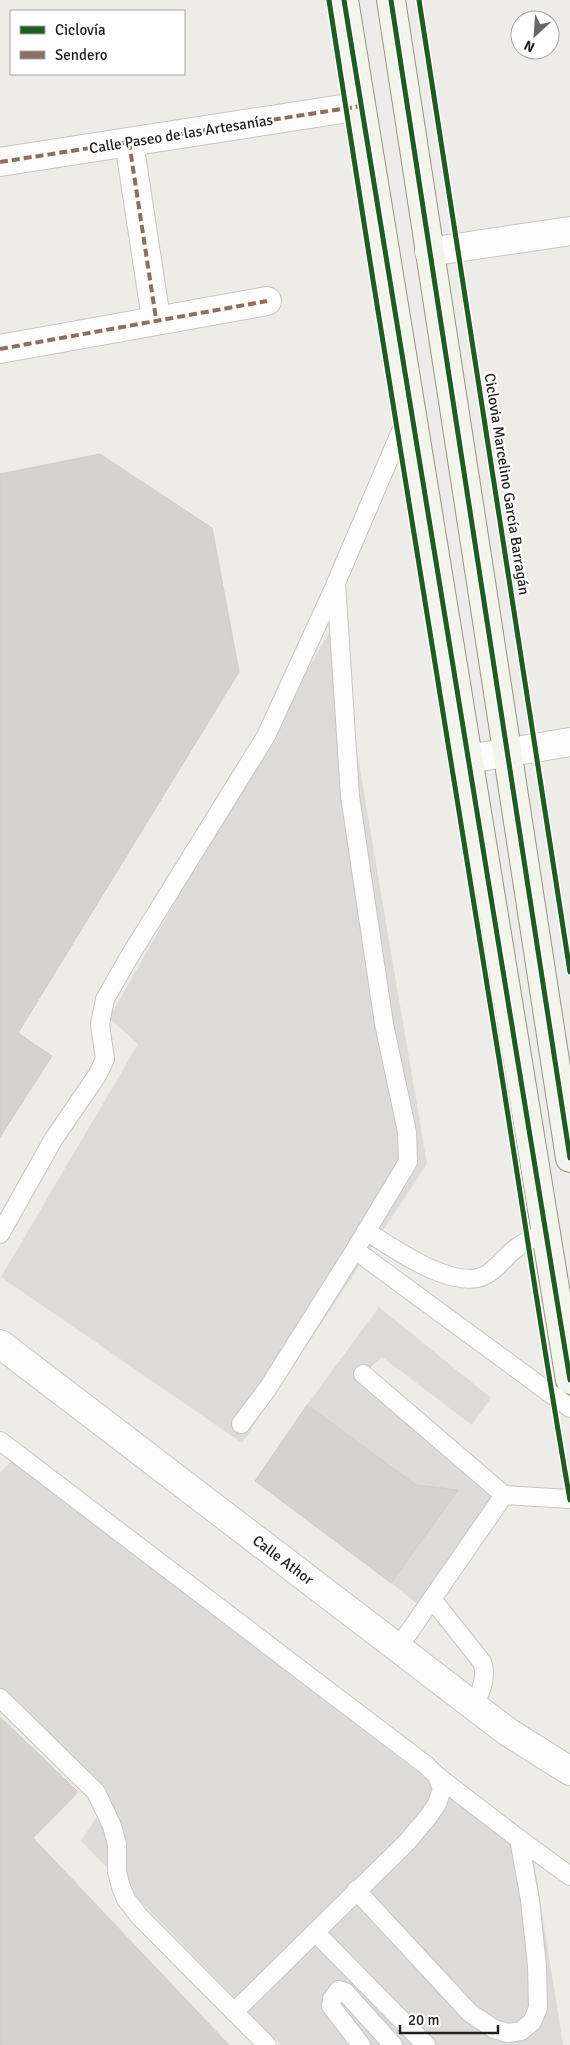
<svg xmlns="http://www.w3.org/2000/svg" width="570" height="2045" viewBox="0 0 570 2045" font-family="Signika,sans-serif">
	<rect width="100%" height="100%" fill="#eeece8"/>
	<g fill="#dcdbd9">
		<path d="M335,622L427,1164L242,1443L1,1277L138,1044L109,1018Z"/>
		<path d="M379,1307L491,1398L472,1425L382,1357L363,1374L504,1495L424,1609L391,1583L457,1490L416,1485L307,1405Z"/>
		<path d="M12,1461L534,1861L563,2045H281L81,1841L109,1798L0,1691V1472Z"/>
	</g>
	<g fill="#d5d2cf" stroke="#d1cec9">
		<path d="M100,454L212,528L239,672L18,1033L52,1056L0,1137V474Z"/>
		<path d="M307,1405L416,1485L458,1490L391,1583L255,1481Z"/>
		<path d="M0,1717L78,1792L0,1870Z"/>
		<path d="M0,1717L78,1792L33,1838L229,2045H0Z"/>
	</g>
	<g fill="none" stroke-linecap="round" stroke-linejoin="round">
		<defs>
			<g id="service">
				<path d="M366,1231C393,1248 458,1295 489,1273C499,1266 506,1256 515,1249C524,1242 535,1237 545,1232"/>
				<path d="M0,1234L53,1140L98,1074L105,1059L100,1024L105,999L131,954L266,736L335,586"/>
				<path d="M355,1250L570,1408"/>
				<path d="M363,1374L504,1495"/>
				<path d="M241,1424L268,1388L355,1250L408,1162L407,1132L384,1024L350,796L336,583L410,410"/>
				<path d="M0,1441L427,1766L437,1776L442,1789L437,1804L428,1817L407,1842L234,2012"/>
				<path d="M432,1599L482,1662C488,1677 480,1691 475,1706"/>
				<path d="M398,1648L504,1495L570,1499"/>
				<path d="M0,1698L96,1792L112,1826L117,1844V1872L121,1887L126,1899L139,1916L267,2045"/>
				<path d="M519,1839L570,1876"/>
				<path d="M356,1890L470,2013L494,2029L508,2033L521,2031L532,2022L538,2008L537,1966L530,1900L519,1839L437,1776"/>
				<path d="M315,1932L426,2045"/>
				<path d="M361,2045L331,2006L332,1999L339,1990L345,1992L393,2045"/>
			</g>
			<g id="minor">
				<path d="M129,142L156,319"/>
				<path d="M0,162L361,106"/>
				<path d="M429,252L570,231"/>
				<path d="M0,349L267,301"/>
				<path d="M468,759L570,742"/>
				<path d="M0,1344L508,1732L570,1771"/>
			</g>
			<g id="secondary">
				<path d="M344,0L570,1380"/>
				<path d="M391,0L570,1158"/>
			</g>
		</defs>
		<use href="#service" stroke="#c6c6c4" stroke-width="20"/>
		<use href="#minor" stroke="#c6c6c4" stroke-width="30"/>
		<use href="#secondary" stroke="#959880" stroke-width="30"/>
		<use href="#service" stroke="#fcfcfc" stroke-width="18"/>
		<use href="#minor" stroke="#fcfcfc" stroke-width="28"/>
		<use href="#secondary" stroke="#f3f4eb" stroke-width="28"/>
		<g stroke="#8d6e63" stroke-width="4" stroke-dasharray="8 4" stroke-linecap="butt">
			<path d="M129,142L156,319"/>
			<path d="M0,162L361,106"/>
			<path d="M0,349L267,301"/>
		</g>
		<defs>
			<g id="cycleway">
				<path d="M329,0C383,347 439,694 496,1040C521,1194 543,1347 570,1500"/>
				<path d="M344,0L570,1380"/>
				<path d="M391,0L570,1158"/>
				<path d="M419,0L570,972"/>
			</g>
		</defs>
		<use href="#cycleway" stroke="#fff" stroke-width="8"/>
		<use href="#cycleway" stroke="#1b5e20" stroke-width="5"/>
	</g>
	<g text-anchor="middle" stroke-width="4.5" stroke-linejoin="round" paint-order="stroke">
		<g font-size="15" fill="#1f1f1f" stroke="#fff">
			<text transform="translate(181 134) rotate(-9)" y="5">Calle Paseo de las Artesanías</text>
			<text transform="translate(507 484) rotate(81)" y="5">Ciclovia Marcelino García Barragán</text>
			<text transform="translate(283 1560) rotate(37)" y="5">Calle Athor</text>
		</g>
	</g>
	<rect x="10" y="10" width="175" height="65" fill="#ffffff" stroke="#a5a5a5"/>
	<rect x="20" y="26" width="25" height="8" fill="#1b5e20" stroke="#a5a5a5"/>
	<text x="55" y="35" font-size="15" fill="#1f1f1f">Ciclovía</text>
	<rect x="20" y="51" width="25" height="8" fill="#8d6e63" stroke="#a5a5a5"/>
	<text x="55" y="60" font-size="15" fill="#1f1f1f">Sendero</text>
	<g transform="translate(535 35) rotate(206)"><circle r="24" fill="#ffffff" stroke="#a5a5a5"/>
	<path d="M0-4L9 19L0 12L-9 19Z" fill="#676765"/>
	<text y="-8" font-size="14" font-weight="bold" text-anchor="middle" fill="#1f1f1f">N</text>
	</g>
	<path d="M400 2025v8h98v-8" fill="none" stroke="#1f1f1f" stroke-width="2.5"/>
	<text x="408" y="2025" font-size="15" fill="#1f1f1f" stroke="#ffffff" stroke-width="4" paint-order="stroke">20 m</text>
</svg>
